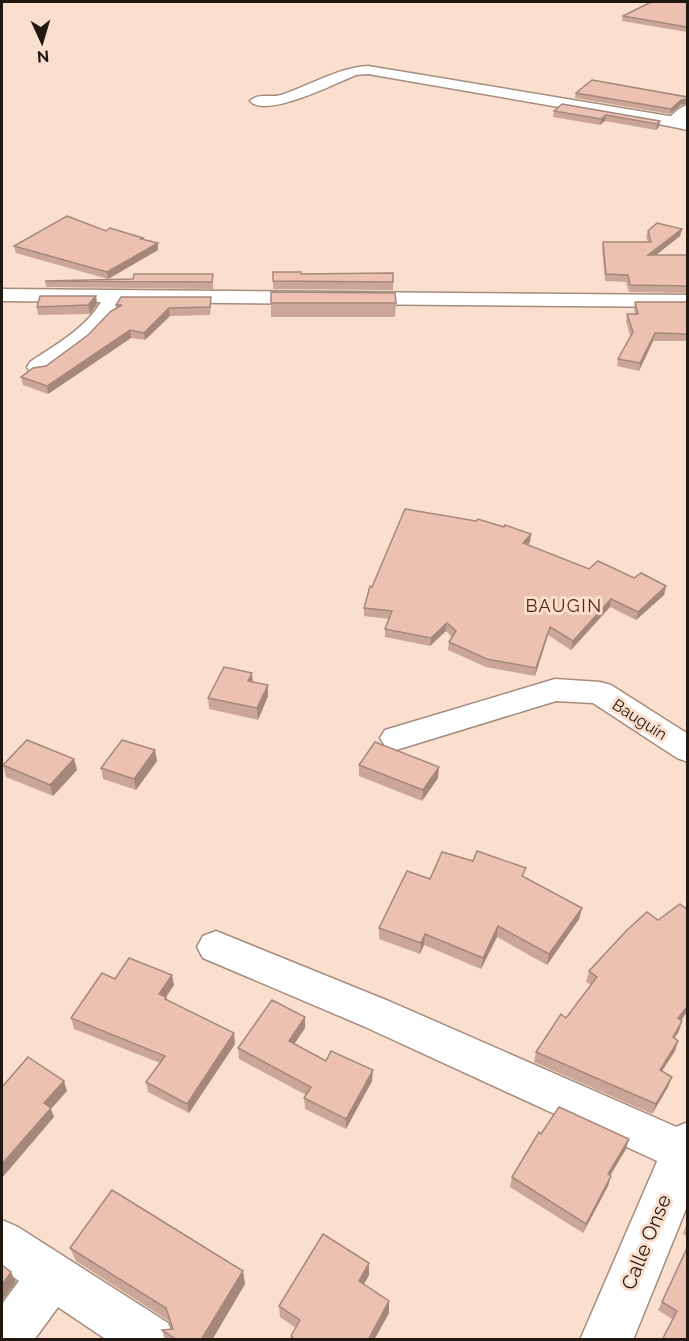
<svg xmlns="http://www.w3.org/2000/svg" width="689" height="1341" viewBox="0 0 689 1341" font-family="Raleway,sans-serif">
	<rect width="100%" height="100%" fill="#fadece"/>
	<g fill="none" stroke-linecap="round" stroke-linejoin="round">
		<defs>
			<g id="minor">
				<path d="M368,66L675,117L683,122L675,127L368,74L356,75C336,83 266,119 250,101C257,93 271,98 281,95C311,85 337,68 368,66Z"/>
				<path d="M2,289L688,295V307L121,302C104,334 74,351 46,372L38,374L30,372L27,367L30,362C55,345 85,329 101,302L2,301Z"/>
				<path d="M555,679L600,682L611,685L688,734V762L677,758L593,703L556,701L396,750L385,746L380,738L385,730Z"/>
				<path d="M216,931L391,1002L688,1132V1170L683,1172L668,1166L363,1026L203,958L197,947L203,936Z"/>
				<path d="M2,1220L18,1227L168,1323L175,1340H107L58,1307L34,1340H2V1304L19,1281L2,1269Z"/>
			</g>
			<g id="tertiary">
				<path d="M688,105V130L669,126L667,122C671,115 679,107 688,105Z"/>
				<path d="M688,1122V1204L633,1340H580L671,1129Z"/>
			</g>
		</defs>
		<use href="#minor" stroke="#a58c7d" stroke-width="3"/>
		<use href="#tertiary" stroke="#a58c7d" stroke-width="3"/>
		<use href="#minor" fill="#fff" fill-rule="evenodd"/>
		<use href="#tertiary" fill="#fff" fill-rule="evenodd"/>
	</g>
	<g fill="#cba698">
		<path d="M687,2V32L622,21L623,16Z"/>
		<path d="M576,93L681,105L670,114L575,98Z"/>
		<path d="M562,104L660,121L659,127L656,130L605,121L600,125L553,117L554,111Z"/>
		<path d="M682,229L680,236L656,255H687V293L629,292L626,282L605,281L602,249L603,242H648L646,237L648,231Z"/>
		<path d="M106,231L143,238V239L158,243V250L108,279L16,253L14,246Z"/>
		<path d="M45,281H213V289L46,287Z"/>
		<path d="M273,281L393,282V290L273,289Z"/>
		<path d="M96,296L97,304L90,314L38,315L37,307Z"/>
		<path d="M635,302H687V341H653L639,371L617,366L618,359L630,336L626,321L627,314H635L634,309Z"/>
		<path d="M271,303H396L395,317H271Z"/>
		<path d="M116,305H211L210,315L170,316L145,340L131,338L48,394L23,385L21,377L46,366L88,335L116,308Z"/>
		<path d="M531,534L530,542L527,545L589,569L634,578L666,586L664,595L636,620L610,607L571,650L548,635L535,676L486,667L448,650L449,642L452,637L446,631L430,646L385,637V629L389,619L364,616V608L372,587Z"/>
		<path d="M268,685V696L258,720L209,709L208,698Z"/>
		<path d="M155,750L157,761L136,790L103,779L101,768Z"/>
		<path d="M74,759L77,770L53,796L6,777L3,765Z"/>
		<path d="M359,765L438,778L422,801L359,776Z"/>
		<path d="M524,877L582,908L579,919L547,965L497,937L481,969L424,945L420,954L379,939V928L430,879Z"/>
		<path d="M687,906V1012L681,1020L679,1031L674,1038L678,1041L675,1051L662,1071L672,1077L668,1087L652,1114L534,1062L536,1052L566,1018L591,985L586,982L589,971L658,920L685,908Z"/>
		<path d="M115,979L174,985L166,997L167,1000L235,1044L189,1113L148,1092L146,1082L160,1063L74,1029L71,1018Z"/>
		<path d="M305,1028L294,1044L326,1061L372,1081L346,1129L305,1109L304,1098L306,1095L239,1059L238,1048Z"/>
		<path d="M541,1134L626,1149L610,1176L608,1186L583,1233L510,1187L512,1177Z"/>
		<path d="M687,1222V1236L683,1234Z"/>
		<path d="M70,1248L243,1271L245,1284L212,1340H165L162,1330L172,1329L169,1321L76,1261Z"/>
		<path d="M687,1248V1340L672,1319L658,1310Z"/>
		<path d="M369,1275L364,1284L389,1313L374,1340H291V1336L296,1328L280,1317L279,1306Z"/>
	</g>
	<g fill="#a5877c">
		<path d="M687,99V104L681,105L670,114L671,109L681,100Z"/>
		<path d="M606,115L605,121L600,125L601,119Z"/>
		<path d="M660,121L659,127L656,130L657,124Z"/>
		<path d="M682,229L680,236L647,262L648,255Z"/>
		<path d="M158,243V250L108,279L107,272Z"/>
		<path d="M96,296L97,304L90,314L88,305Z"/>
		<path d="M169,308L170,316L145,340L144,333Z"/>
		<path d="M130,330L131,338L48,394L47,386Z"/>
		<path d="M655,333L653,341L639,371L640,363Z"/>
		<path d="M531,534L530,542L522,552L523,543Z"/>
		<path d="M666,586L664,595L636,620L638,612Z"/>
		<path d="M611,599L610,607L571,650L573,641Z"/>
		<path d="M447,623L446,631L430,646L431,638Z"/>
		<path d="M550,627L548,635L535,676L536,668Z"/>
		<path d="M252,673L253,684L248,681Z"/>
		<path d="M268,685V696L258,720L257,708Z"/>
		<path d="M155,750L157,761L136,790L134,779Z"/>
		<path d="M74,759L77,770L53,796L50,785Z"/>
		<path d="M439,767L438,778L422,801L423,790Z"/>
		<path d="M582,908L579,919L547,965L549,954Z"/>
		<path d="M498,926L497,937L481,969L483,958Z"/>
		<path d="M425,934L424,945L420,954L421,943Z"/>
		<path d="M172,975L174,985L166,997L168,1007L159,994Z"/>
		<path d="M687,1007V1012L675,1029L678,1018Z"/>
		<path d="M305,1017V1028L289,1052V1041Z"/>
		<path d="M682,1021L679,1031L669,1047L673,1037Z"/>
		<path d="M234,1033L235,1044L189,1113L187,1104Z"/>
		<path d="M678,1041L675,1051L656,1080L660,1070Z"/>
		<path d="M373,1070L372,1081L346,1129V1119Z"/>
		<path d="M672,1077L668,1087L652,1114L656,1104Z"/>
		<path d="M64,1081L67,1091L51,1109L54,1117L2,1178V1164L44,1103Z"/>
		<path d="M629,1139L626,1149L605,1184L608,1174Z"/>
		<path d="M611,1176L608,1186L583,1233L586,1224Z"/>
		<path d="M369,1263V1275L359,1293V1281Z"/>
		<path d="M243,1271L245,1284L212,1340H201Z"/>
		<path d="M11,1272L16,1282L2,1301V1285Z"/>
		<path d="M389,1301V1313L374,1340H368Z"/>
	</g>
	<g fill="#ecc1b1" stroke="#a5877c" stroke-width="1.5">
		<path d="M651,2H687V27L623,16Z"/>
		<path d="M592,80L687,97V99L681,100L671,109L576,93Z"/>
		<path d="M562,104L660,121L657,124L606,115L601,119L554,111Z"/>
		<path d="M67,216L106,231L110,228L143,238L141,239L158,243L107,272L14,246Z"/>
		<path d="M657,223L682,229L648,255H687V286L630,285L628,275L606,274L603,242H651L648,231Z"/>
		<path d="M273,272H301V274L393,273V282L273,281Z"/>
		<path d="M134,274H213L212,282L45,281L133,279Z"/>
		<path d="M271,292L395,293L396,303H271Z"/>
		<path d="M40,296H96L88,305L37,307Z"/>
		<path d="M121,297H211L210,307L169,308L144,333L130,330L47,386L21,377L33,368L46,366L88,335L111,311L122,305H116Z"/>
		<path d="M635,302H687V334L655,333L640,363L618,359L633,332L627,314H638Z"/>
		<path d="M405,509L476,521L478,519L504,527L505,525L531,534L523,543L589,569L598,561L634,578L641,573L666,586L638,612L611,599L573,641L550,627L536,668L487,659L449,642L456,631L447,623L431,638L385,629L392,611L364,608L370,586L372,587Z"/>
		<path d="M224,667L252,673L248,681L268,685L257,708L208,698Z"/>
		<path d="M27,740L74,759L50,785L3,765Z"/>
		<path d="M122,740L155,750L134,779L101,768Z"/>
		<path d="M375,742L439,767L423,790L359,765Z"/>
		<path d="M477,851L526,868L522,876L582,908L549,954L498,926L483,958L425,934L421,943L379,928L407,871L430,879L442,852L473,861Z"/>
		<path d="M680,904L685,908L687,906V1007L678,1018L682,1021L673,1037L678,1041L660,1070L672,1077L656,1104L536,1052L561,1014L566,1018L597,977L589,971L627,930L647,912L658,920Z"/>
		<path d="M129,958L172,975L159,994L166,997L165,999L234,1033L187,1104L146,1082L165,1056L71,1018L102,973L115,979Z"/>
		<path d="M272,1000L305,1017L289,1041L326,1061L331,1051L373,1070L346,1119L304,1098L311,1087L238,1048Z"/>
		<path d="M28,1057L64,1081L44,1103L51,1108L2,1164V1087Z"/>
		<path d="M559,1107L629,1139L608,1174L611,1176L586,1224L512,1177L539,1132L541,1134Z"/>
		<path d="M112,1190L243,1271L201,1340H177L162,1330L173,1329L166,1308L70,1248Z"/>
		<path d="M323,1234L369,1263L359,1281L389,1301L368,1340H295L291,1336L300,1320L279,1306Z"/>
		<path d="M687,1248V1340H662L677,1311L662,1302Z"/>
		<path d="M2,1265L11,1272L2,1285Z"/>
	</g>
	<g text-anchor="middle" stroke-width="6" stroke-linejoin="round" paint-order="stroke">
		<g font-size="16" fill="#221812" stroke="#fadece">
			<text transform="translate(640 719) rotate(33)" y="6">Bauguin</text>
		</g>
		<g font-size="18" letter-spacing="1.5" fill="#552707" stroke="#fadece">
			<text x="564" y="612">BAUGIN</text>
		</g>
		<g font-size="20" fill="#221812" stroke="#fadece">
			<text transform="translate(646 1242) rotate(-68)" y="7">Calle Onse</text>
		</g>
	</g>
	<rect width="689" height="1341" fill="none" stroke="#221812" stroke-width="6"/>
	<g transform="translate(42 42) rotate(176)" stroke="#fadece" stroke-width="4.5" paint-order="stroke">
	<path d="M0-4.5L10 22L0 15L-10 22Z" fill="#221812"/>
	<text y="-9" font-size="16" font-weight="bold" text-anchor="middle" fill="#221812">N</text>
	</g>
</svg>
